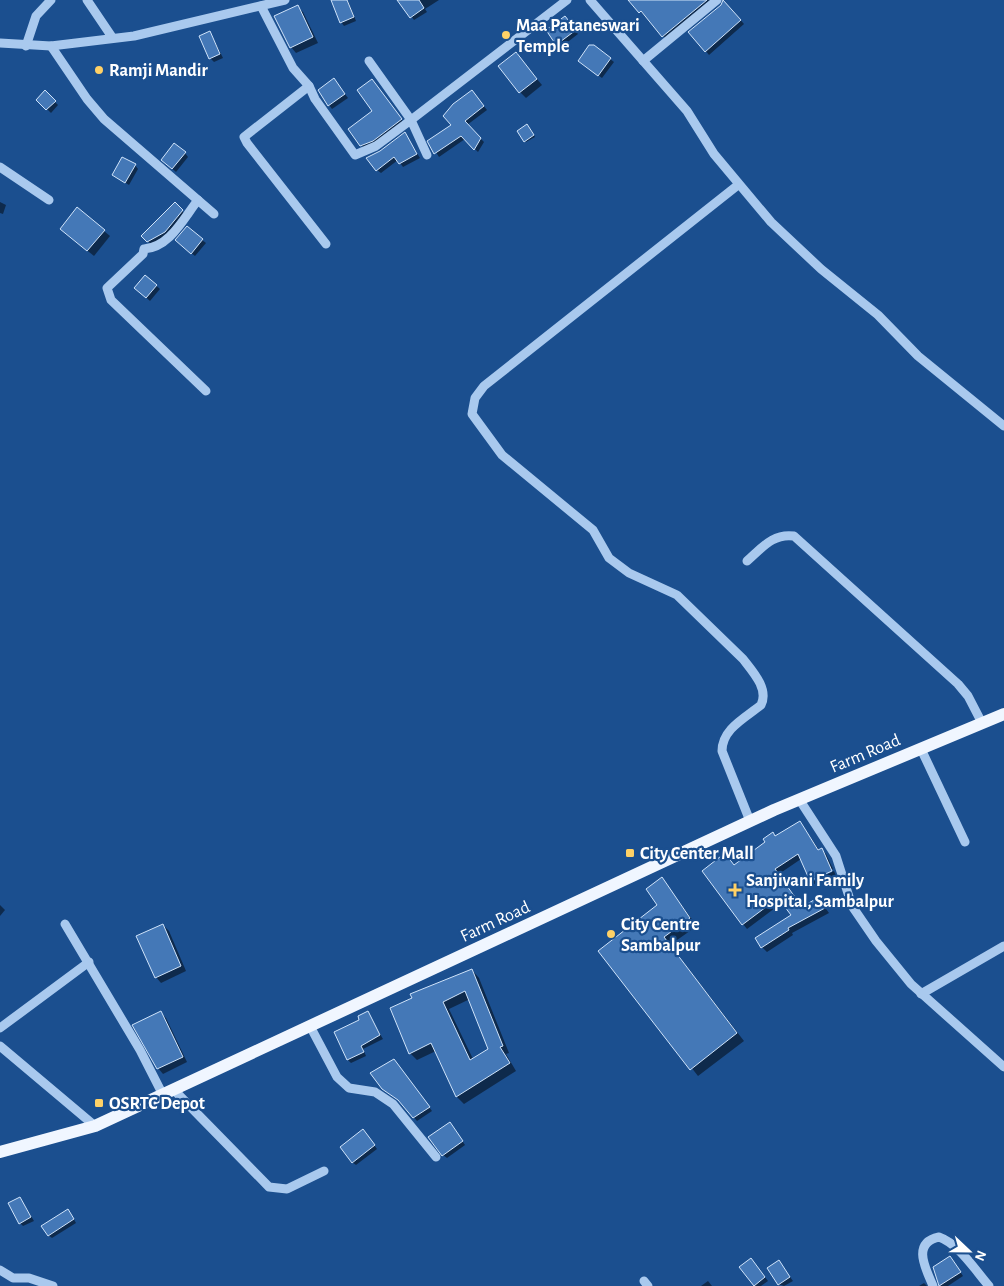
<svg xmlns="http://www.w3.org/2000/svg" width="1004" height="1286" viewBox="0 0 1004 1286" font-family="'Alegreya Sans',sans-serif">
	<rect width="100%" height="100%" fill="#1b4f8f"/>
	<g fill="#0007" fill-rule="evenodd">
		<path d="M338,0L348,1L356,21L344,26L341,22Z"/>
		<path d="M399,0H439L425,9L427,12L414,20Z"/>
		<path d="M630,0H717L668,41Z"/>
		<path d="M723,0L744,24L709,55L690,32L722,6Z"/>
		<path d="M297,7L303,12L318,43L296,53L291,47Z"/>
		<path d="M569,21L578,34L560,48L557,44Z"/>
		<path d="M210,32L223,58L214,62L210,58Z"/>
		<path d="M593,46L614,62L602,78L583,64Z"/>
		<path d="M516,54L542,85L526,98L520,92Z"/>
		<path d="M334,80L348,98L332,109L329,105Z"/>
		<path d="M375,84L404,123L365,149L361,145L373,111Z"/>
		<path d="M45,92L58,105L51,113L38,100Z"/>
		<path d="M475,95L487,110L467,125L484,142L478,152L465,139L439,157L429,141L453,125Z"/>
		<path d="M529,127L535,137L526,142L525,141Z"/>
		<path d="M405,134L420,158L403,167L398,160L381,173L377,170L380,152Z"/>
		<path d="M185,153L188,157L176,172L166,163Z"/>
		<path d="M135,165L138,169L129,185L113,175Z"/>
		<path d="M0,202L6,205L3,214L0,213Z"/>
		<path d="M175,204L185,214L168,235L151,244L142,236Z"/>
		<path d="M104,231L110,236L94,256L67,234Z"/>
		<path d="M202,240L206,243L195,256L180,244Z"/>
		<path d="M145,276L160,289L150,301L139,291Z"/>
		<path d="M800,822L819,850L821,849L826,854L833,869L811,881L801,859L779,874L803,908L819,899L829,913L792,933L793,935L767,952L762,947L793,915L783,902L747,929L743,924L735,866Z"/>
		<path d="M834,871L836,876L816,885L812,882Z"/>
		<path d="M662,879L697,926L670,945L744,1041L698,1076L600,951L659,905Z"/>
		<path d="M0,905L5,910L0,916Z"/>
		<path d="M163,925L169,931L186,971L161,983L156,977Z"/>
		<path d="M472,970L479,978L509,1053L506,1054L516,1071L464,1104L457,1097L436,1051L417,1060L410,1053L392,1009ZM470,999L489,1049L473,1059L449,1009Z"/>
		<path d="M160,1012L166,1018L187,1062L163,1074L158,1068Z"/>
		<path d="M367,1012L383,1039L363,1049L366,1056L351,1063L348,1060L361,1020Z"/>
		<path d="M397,1065L432,1111L417,1121L401,1102Z"/>
		<path d="M453,1127L465,1145L447,1158L443,1155Z"/>
		<path d="M366,1134L377,1149L356,1165L352,1162Z"/>
		<path d="M20,1198L34,1221L23,1226L20,1223Z"/>
		<path d="M71,1214L76,1223L52,1238L48,1235Z"/>
		<path d="M953,1261L963,1276L948,1286H941L934,1268Z"/>
		<path d="M779,1262L793,1281L784,1286L778,1284Z"/>
		<path d="M754,1263L768,1281L761,1286H755L741,1267Z"/>
		<path d="M708,1281L712,1286H701Z"/>
		<path d="M924,1283L927,1286H919Z"/>
	</g>
	<g fill="#4478b7" stroke="#cfe3fa" fill-rule="evenodd">
		<path d="M331,0H347L354,17L340,23Z"/>
		<path d="M397,0H419L424,8L410,18Z"/>
		<path d="M628,0H707L662,37L641,11L639,13Z"/>
		<path d="M723,0L741,20L705,52L688,32L721,5Z"/>
		<path d="M298,5L313,37L290,48L274,16Z"/>
		<path d="M565,16L576,30L556,45L546,30Z"/>
		<path d="M210,31L220,54L209,59L199,36Z"/>
		<path d="M589,45H594L611,58L598,76L578,61Z"/>
		<path d="M516,52L537,79L519,93L498,66Z"/>
		<path d="M334,78L345,94L328,106L318,90Z"/>
		<path d="M372,79L402,119L373,141L360,146L348,129L372,111L357,90Z"/>
		<path d="M45,90L56,101L46,110L36,100Z"/>
		<path d="M472,90L484,106L465,121L481,138L474,150L461,136L434,154L427,141L451,125L443,116L453,104Z"/>
		<path d="M527,124L534,135L524,142L517,131Z"/>
		<path d="M405,132L417,154L399,164L394,157L376,171L366,158L380,151Z"/>
		<path d="M174,143L186,152L172,169L161,160Z"/>
		<path d="M122,157L136,164L125,183L112,175Z"/>
		<path d="M175,202L183,210L165,232L147,242L141,236Z"/>
		<path d="M77,207L105,230L87,251L60,229Z"/>
		<path d="M187,226L203,239L191,254L175,240Z"/>
		<path d="M145,275L157,285L146,298L134,288Z"/>
		<path d="M800,821L818,850L822,848L832,871L810,881L798,854L775,869L802,907L819,897L825,908L788,928L789,930L761,948L755,938L791,915L778,898L742,925L702,871L725,853L734,865L765,842L763,839L773,832L775,836Z"/>
		<path d="M662,877L690,918L664,937L737,1033L690,1070L598,951L657,905L646,889Z"/>
		<path d="M163,924L181,966L155,978L136,936Z"/>
		<path d="M472,969L503,1046L500,1047L510,1063L456,1097L431,1043L409,1054L390,1008L412,998L410,994ZM465,991L488,1049L470,1060L443,1002Z"/>
		<path d="M161,1011L183,1057L157,1069L132,1025Z"/>
		<path d="M368,1011L380,1035L361,1046L364,1052L347,1060L334,1032L359,1020L358,1016Z"/>
		<path d="M394,1059L430,1107L413,1118L398,1100L382,1089L370,1073Z"/>
		<path d="M450,1122L463,1141L442,1156L428,1137Z"/>
		<path d="M363,1129L375,1145L352,1163L340,1147Z"/>
		<path d="M20,1197L31,1217L19,1224L8,1203Z"/>
		<path d="M68,1209L74,1219L48,1236L41,1226Z"/>
		<path d="M950,1256L961,1272L939,1286L933,1267Z"/>
		<path d="M751,1258L765,1277L754,1286L739,1267Z"/>
		<path d="M779,1260L790,1277L778,1285L767,1268Z"/>
	</g>
	<g fill="none" stroke-linecap="round" stroke-linejoin="round">
		<g stroke="#a9c9ee" stroke-width="9">
			<path d="M87,0L112,37"/>
			<path d="M590,0L687,111L714,154L771,222L821,269L878,315L918,356L1004,426"/>
			<path d="M261,6L293,68L309,86L244,137L247,143L326,244"/>
			<path d="M0,43L51,46L134,36L285,0"/>
			<path d="M26,46L36,16L51,0"/>
			<path d="M51,46L87,99L104,119L214,214"/>
			<path d="M369,61L411,120L567,0"/>
			<path d="M643,61L717,0"/>
			<path d="M309,86L315,99L355,155L376,146L411,120L427,155"/>
			<path d="M0,167L49,200"/>
			<path d="M738,185L484,386L475,398L472,414L502,455L593,530L609,558L629,573L677,595L743,659C753,672 769,689 761,705C745,718 722,729 722,751L750,821"/>
			<path d="M198,200C183,219 170,247 144,249L143,254L107,288L111,300L206,391"/>
			<path d="M747,561C762,548 773,533 794,536L958,684L968,696L982,723"/>
			<path d="M921,749L965,842"/>
			<path d="M799,799L836,856L852,906L876,941L911,984L1004,1067"/>
			<path d="M65,924L140,1050L163,1095"/>
			<path d="M921,994L1004,946"/>
			<path d="M310,1026L337,1077L349,1088L375,1092L393,1104L436,1157"/>
			<path d="M0,1028L89,962"/>
			<path d="M0,1046L95,1126"/>
			<path d="M174,1090L269,1187L287,1189L324,1171"/>
			<path d="M0,1270L13,1278H29L53,1286"/>
			<path d="M644,1281L648,1286"/>
			<path d="M933,1286C926,1269 911,1243 939,1237C959,1244 975,1270 989,1286"/>
		</g>
		<path stroke="#f0f6ff" stroke-width="12" d="M0,1152L95,1126L774,810L1004,714"/>
	</g>
	<g fill="#ffd166" stroke="#1b4f8f" stroke-width="2">
		<circle cx="506" cy="35" r="5"/>
		<circle cx="99" cy="70" r="5"/>
		<rect x="625" y="848" width="10" height="10" rx="2.5"/>
		<path d="M732.5 882.5h5v5h5v5h-5v5h-5v-5h-5v-5h5z"/>
		<circle cx="611" cy="934" r="5"/>
		<rect x="94" y="1098" width="10" height="10" rx="2.5"/>
	</g>
	<g text-anchor="middle" stroke-width="4.5" stroke-linejoin="round" paint-order="stroke">
		<g font-size="18" font-weight="bold" fill="#fff" stroke="#1b4f8f" text-anchor="start">
			<text x="516" y="31">Maa Pataneswari<tspan x="516" dy="21">Temple</tspan></text>
			<text x="109" y="76">Ramji Mandir</text>
			<text x="640" y="859">City Center Mall</text>
			<text x="746" y="886">Sanjivani Family<tspan x="746" dy="21">Hospital, Sambalpur</tspan></text>
			<text x="621" y="930">City Centre<tspan x="621" dy="21">Sambalpur</tspan></text>
			<text x="109" y="1109">OSRTC Depot</text>
		</g>
		<g font-size="18" fill="#fff" stroke="#1b4f8f">
			<text transform="translate(865 753) rotate(-23)" y="6">Farm Road</text>
			<text transform="translate(495 921) rotate(-25)" y="6">Farm Road</text>
		</g>
	</g>
	<g transform="translate(969 1251) rotate(112)" stroke="#1b4f8f" stroke-width="4" paint-order="stroke">
	<path d="M0-4L9 19L0 12L-9 19Z" fill="#ffffff"/>
	<text y="-8" font-size="14" font-weight="bold" text-anchor="middle" fill="#ffffff">N</text>
	</g>
</svg>
